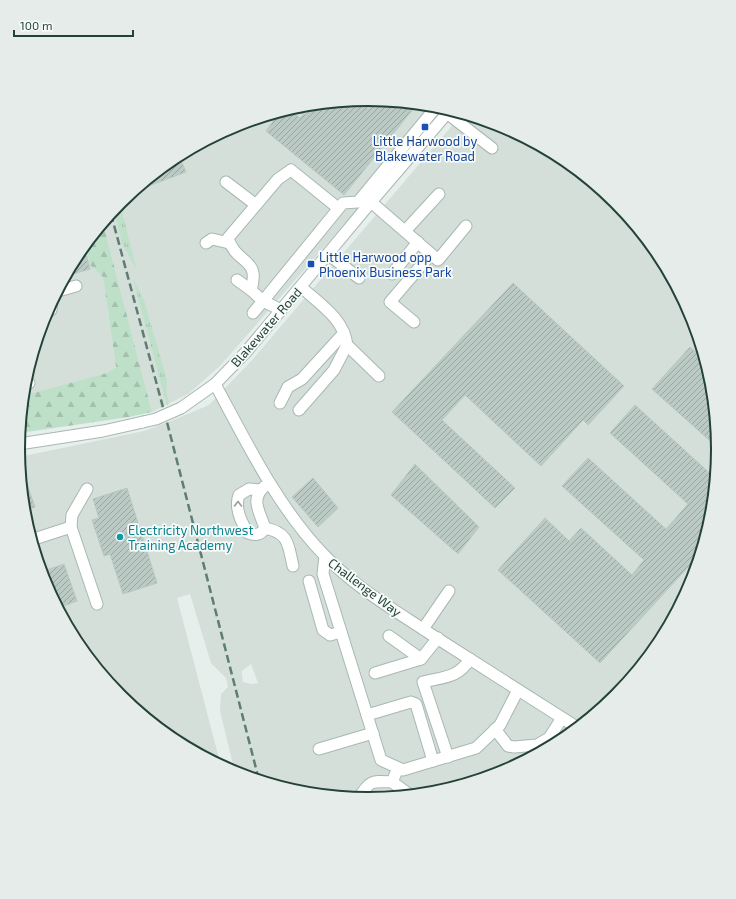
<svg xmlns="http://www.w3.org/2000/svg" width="736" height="899" viewBox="0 0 736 899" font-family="'Exo 2',sans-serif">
	<defs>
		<pattern id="grass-tufts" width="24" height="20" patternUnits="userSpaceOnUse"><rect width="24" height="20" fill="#bfe0c8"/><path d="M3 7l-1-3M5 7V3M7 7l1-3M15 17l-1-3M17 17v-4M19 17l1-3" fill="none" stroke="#a4c1ad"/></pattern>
		<pattern id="forest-firs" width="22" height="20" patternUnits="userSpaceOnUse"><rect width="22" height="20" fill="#bfe0c8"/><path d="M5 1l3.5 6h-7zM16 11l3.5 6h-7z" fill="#a4c1ad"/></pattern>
		<pattern id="building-hatch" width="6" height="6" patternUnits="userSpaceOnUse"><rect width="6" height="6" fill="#bbcac4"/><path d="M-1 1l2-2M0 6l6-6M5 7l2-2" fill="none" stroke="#98a6a0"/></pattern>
	</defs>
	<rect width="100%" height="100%" fill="#e6efeb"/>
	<g fill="#d4dfda" fill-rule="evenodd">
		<path d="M368,100L436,106L445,109L220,366L188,394L152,412L103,223L121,202L174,158L234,126L300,106Z"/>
		<path d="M462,114L502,126L563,159L616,202L659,255L691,316L711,381L718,450L711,518L691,584L659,644L615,697L562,741L502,773L436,793L368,799L299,793L235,773L220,711L221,694L228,687L226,678L211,663L190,594L177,598L221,766L173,740L120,697L77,644L45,583L25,518L19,457L144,431L171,421L209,405L253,359ZM251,664L258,683L252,684L243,682L242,675V671Z"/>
		<path d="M85,245L90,265L103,277L116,367L107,373L23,398L25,381L45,315L77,255Z"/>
	</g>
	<g fill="url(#grass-tufts)">
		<path d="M120,203L137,271L122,243L114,210Z"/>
		<path d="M133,279L144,300L167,380L166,390L169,404L167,406Z"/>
	</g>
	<path fill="url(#forest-firs)" d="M103,223L152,412L129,417L20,433L23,398L26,395L107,373L116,367L103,277L90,265L85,245Z"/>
	<g fill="url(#building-hatch)" stroke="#b8c9c2">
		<path d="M368,100L417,104L344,195L266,131L280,112L289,110L300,118L303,115L308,114L312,105Z"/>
		<path d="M179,156L186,172L135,191L174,158Z"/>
		<path d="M84,246L90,269L66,276L77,255Z"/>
		<path d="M513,283L624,386L588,425L583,420L541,466L465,395L442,420L515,488L495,508L392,412Z"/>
		<path d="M690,347L705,360L711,381L718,448L652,389Z"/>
		<path d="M635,405L715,478L711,518L701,553L600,663L498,570L545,518L569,541L581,528L632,575L644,560L562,486L588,458L666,529L688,504L610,433Z"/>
		<path d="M415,464L479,527L458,554L391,495Z"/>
		<path d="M23,473L35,507L24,511L20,474Z"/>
		<path d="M313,478L338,508L318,527L292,497Z"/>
		<path d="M127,488L157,583L123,594L110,554L104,556L92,520L99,518L93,499Z"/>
		<path d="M64,564L77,601L58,608L45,583L41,572Z"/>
	</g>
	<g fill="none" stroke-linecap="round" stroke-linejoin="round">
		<defs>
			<g id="minor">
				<path d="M304,108L305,106"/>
				<path d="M448,114L492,148"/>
				<path d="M226,182L256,205"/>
				<path d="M371,202L438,260L466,226"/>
				<path d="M405,231L439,194"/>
				<path d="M206,243L212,239L229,243"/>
				<path d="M329,255L359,278"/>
				<path d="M392,274L418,242"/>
				<path d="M237,280L251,290"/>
				<path d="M301,287C320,304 344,319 347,345L379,376"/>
				<path d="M58,291L76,286"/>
				<path d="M281,310L263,301L343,203L358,202L437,106"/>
				<path d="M47,312L51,310L52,301"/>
				<path d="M253,313L263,301L251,290C261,257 236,265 228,238L278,179L291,170L338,208"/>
				<path d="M414,322L390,302L431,254"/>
				<path d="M215,384C247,443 278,508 325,556C356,588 396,611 432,635C481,666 529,697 578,728"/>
				<path d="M24,385L29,383"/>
				<path d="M280,403L288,387L302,379L344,333"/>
				<path d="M181,408L215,384L246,352L371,202L450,110"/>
				<path d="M299,410L334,370L347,345"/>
				<path d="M19,444L103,431L143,422"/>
				<path d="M264,487C250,499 260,513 265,528"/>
				<path d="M87,489L72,515L71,527L97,604"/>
				<path d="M261,490L249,489L239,495C234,508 241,522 248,533C255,536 261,535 265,528"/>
				<path d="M265,528C289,533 288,544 293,566"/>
				<path d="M31,540L71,527"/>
				<path d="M325,556L323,574L381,760L403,770L476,748L500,725L518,690"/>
				<path d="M309,581L323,630L330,635L341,632"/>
				<path d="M423,629L449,591"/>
				<path d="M389,636L421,659"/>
				<path d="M375,673L421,659L438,638"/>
				<path d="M367,715L411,702L416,704L433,761"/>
				<path d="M495,729L508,746L514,747L537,745L549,738L562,718"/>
				<path d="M319,749L373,733"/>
				<path d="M448,757L423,682C444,677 458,678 470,659"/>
				<path d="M392,782L410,795"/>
				<path d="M358,799C371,780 370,781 392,782L398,768"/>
			</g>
		</defs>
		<use href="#minor" stroke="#a8b8b2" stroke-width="13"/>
		<use href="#minor" stroke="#fff" stroke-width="11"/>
		<path stroke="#5f7d75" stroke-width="2.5" stroke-dasharray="8 4" stroke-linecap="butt" d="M111,214L168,426L259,780"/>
		<defs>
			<path id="minor-bridge" d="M143,422L156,419L181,408"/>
		</defs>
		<use href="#minor-bridge" stroke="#a8b8b2" stroke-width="13" stroke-linecap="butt"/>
		<use href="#minor-bridge" stroke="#fff" stroke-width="11"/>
	</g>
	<defs><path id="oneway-chevron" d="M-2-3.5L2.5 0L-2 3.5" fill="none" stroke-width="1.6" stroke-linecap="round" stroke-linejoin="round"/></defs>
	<use stroke="#92a09c" href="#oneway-chevron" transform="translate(238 504) rotate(-90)"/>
	<g fill="#1a4fb4" stroke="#f7fbf9" stroke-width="1.5">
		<rect x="421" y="123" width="8" height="8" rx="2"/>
		<rect x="307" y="260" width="8" height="8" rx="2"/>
	</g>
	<circle fill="#0f9aa8" stroke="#f7fbf9" stroke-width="1.5" cx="120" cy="537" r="4"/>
	<g text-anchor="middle" stroke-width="3.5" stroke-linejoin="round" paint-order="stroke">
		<g font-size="13" fill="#164399" stroke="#f7fbf9">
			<text x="425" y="146">Little Harwood by<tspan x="425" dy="15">Blakewater Road</tspan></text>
			<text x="319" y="262" text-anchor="start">Little Harwood opp<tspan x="319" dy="15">Phoenix Business Park</tspan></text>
		</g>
		<g font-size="13" fill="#24423a" stroke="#f7fbf9">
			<text transform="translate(266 327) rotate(-49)" y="5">Blakewater Road</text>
			<text transform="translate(365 587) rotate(37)" y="5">Challenge Way</text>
		</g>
		<g font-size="13" fill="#0d838f" stroke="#f7fbf9" text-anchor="start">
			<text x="128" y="535">Electricity Northwest<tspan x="128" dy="15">Training Academy</tspan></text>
		</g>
	</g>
	<path d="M0 0H736V899H0ZM25 449a343 343 0 1 1 686 0a343 343 0 1 1-686 0Z" fill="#e6ecea" fill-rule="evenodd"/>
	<path fill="none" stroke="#24423a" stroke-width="2" d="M25 449a343 343 0 1 1 686 0a343 343 0 1 1-686 0Z"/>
	<path d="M14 30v6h119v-6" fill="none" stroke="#24423a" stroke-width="2"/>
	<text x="20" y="30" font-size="12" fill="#24423a" stroke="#f7fbf9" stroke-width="3" paint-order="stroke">100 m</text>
</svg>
